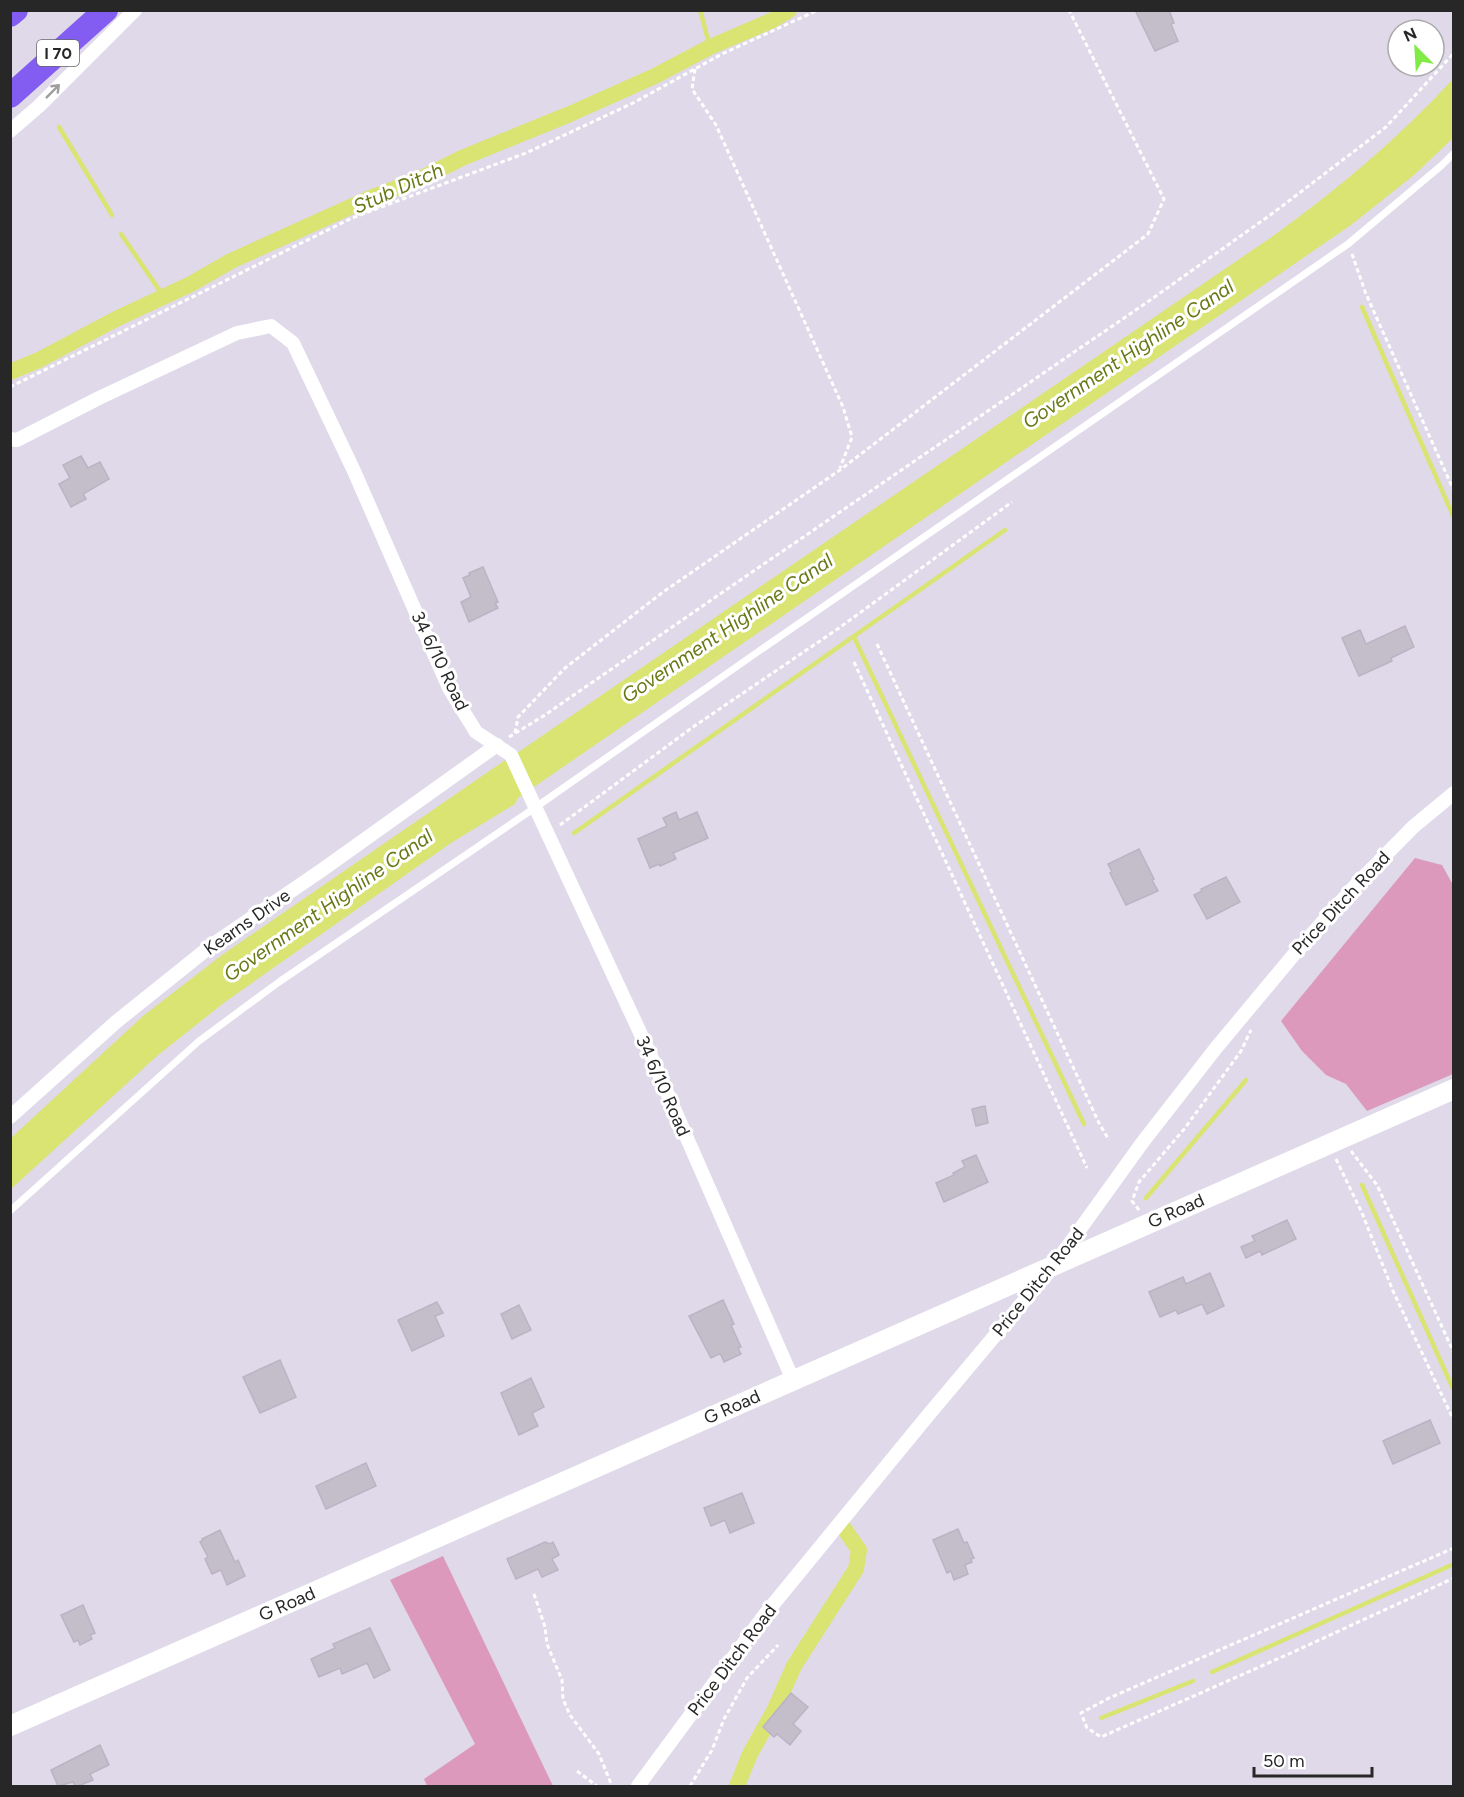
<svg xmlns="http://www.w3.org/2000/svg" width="1464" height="1797" viewBox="0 0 1464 1797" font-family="Figtree,sans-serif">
	<rect width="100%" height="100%" fill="#dfd9e9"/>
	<g fill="#dc99bb">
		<path d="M1415,858L1442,865L1453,885V1074L1367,1111L1346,1084L1326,1075L1302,1051L1281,1021Z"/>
		<path d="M443,1556L553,1786H427L424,1779L475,1744L390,1580Z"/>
	</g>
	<path fill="#dae473" d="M1453,79V138L1414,175L1351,225L518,798L515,804L451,843L225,1002L157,1056L11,1189V1138L143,1016L222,955L501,763L520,751L1273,236C1338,189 1399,138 1453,79Z"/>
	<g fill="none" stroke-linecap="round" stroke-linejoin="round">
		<g stroke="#dae473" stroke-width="4.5">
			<path d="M700,10L710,47"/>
			<path d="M59,127L112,215"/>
			<path d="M121,234L164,297"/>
			<path d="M1362,307L1454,518"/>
			<path d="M854,637L1084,1124"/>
			<path d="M574,833L1005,530"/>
			<path d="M1362,1185L1454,1391"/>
			<path d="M1146,1198L1246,1080"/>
			<path d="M1212,1672L1454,1564"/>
			<path d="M1101,1718L1193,1681"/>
		</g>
		<g stroke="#dae473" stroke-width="16">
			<path d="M10,372L39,360L116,319L191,284L231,261L370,198L418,180L462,158L570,114L655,76L710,47L773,20L789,10"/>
			<path d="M737,1786L750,1754L774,1711L794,1666L856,1569L859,1550L843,1527"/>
		</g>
	</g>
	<g fill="#c4becb" stroke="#bbb3c3" stroke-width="1.5">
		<path d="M1135,10H1169L1174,23L1171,24L1178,41L1155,51Z"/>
		<path d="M81,456L88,468L100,462L109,479L83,494L86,499L71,507L59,484L70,478L63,465Z"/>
		<path d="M483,567L498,602L495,603L498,608L469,622L461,602L471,597L463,578L470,575L469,573Z"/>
		<path d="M1405,626L1414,647L1391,658L1392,661L1359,676L1342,638L1360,630L1366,644Z"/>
		<path d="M676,812L679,820L697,812L708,838L673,853L676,859L660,866L659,864L650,868L638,839L667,826L663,818Z"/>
		<path d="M1139,849L1154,879L1152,880L1158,891L1126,905L1110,873L1112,872L1108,864Z"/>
		<path d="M1226,877L1240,902L1207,919L1194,895L1202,891L1201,889Z"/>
		<path d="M985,1106L988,1123L976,1126L972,1109Z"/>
		<path d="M976,1155L988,1182L944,1202L936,1183L954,1175L953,1173L965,1167L962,1161Z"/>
		<path d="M1287,1220L1296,1239L1262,1255L1260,1251L1246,1258L1241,1247L1255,1241L1252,1236Z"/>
		<path d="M1210,1273L1224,1306L1207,1314L1202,1304L1178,1314L1176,1310L1160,1317L1149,1292L1183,1277L1186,1284Z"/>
		<path d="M723,1300L734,1324L731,1325L741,1347L738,1348L741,1354L724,1362L721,1355L719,1354L711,1358L689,1316Z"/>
		<path d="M437,1302L443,1313L435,1316L444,1336L412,1351L398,1320Z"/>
		<path d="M519,1305L531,1330L512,1339L501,1314Z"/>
		<path d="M280,1360L296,1397L260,1413L243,1377Z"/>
		<path d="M531,1378L544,1407L532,1413L538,1426L519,1435L501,1393Z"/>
		<path d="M1430,1420L1440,1443L1393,1464L1383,1441Z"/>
		<path d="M366,1463L376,1486L326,1509L316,1486Z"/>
		<path d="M742,1493L754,1523L730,1533L725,1520L711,1526L704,1508Z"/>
		<path d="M958,1529L964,1543L967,1542L974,1558L971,1559L972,1562L965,1565L968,1574L954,1580L951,1571L947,1573L933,1540Z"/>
		<path d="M220,1530L235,1562L238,1560L245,1576L227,1585L221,1570L212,1574L205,1559L208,1557L200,1542L203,1540L202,1539Z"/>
		<path d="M545,1542L550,1544L553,1542L559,1555L552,1559L558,1570L542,1577L538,1569L516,1579L507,1559Z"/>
		<path d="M83,1605L95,1633L90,1635L92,1639L80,1645L78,1640L74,1642L61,1615Z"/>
		<path d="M370,1628L390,1670L374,1678L367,1663L342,1674L340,1668L319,1677L311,1659L335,1648L333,1644Z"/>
		<path d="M791,1693L808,1707L793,1724L801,1731L790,1745L777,1734L774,1737L763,1727Z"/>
		<path d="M100,1745L109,1765L90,1774L93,1780L78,1786H75L73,1782L58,1786L51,1770Z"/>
	</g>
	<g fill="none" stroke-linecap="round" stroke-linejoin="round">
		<g stroke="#fff" stroke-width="3" stroke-dasharray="4.5 3" stroke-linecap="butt">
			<path d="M695,69L692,89L716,125L843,407L852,437L840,468"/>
			<path d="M1352,254L1366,294L1454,491"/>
			<path d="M10,387L352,218L526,153L633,103L722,54L818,10"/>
			<path d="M877,644L1099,1123L1109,1140"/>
			<path d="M854,662L1087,1168"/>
			<path d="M515,733L518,717L565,668L663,592L840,470L1148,234L1164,199L1069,10"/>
			<path d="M509,737L545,715L717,596L1146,303L1273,213L1386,127L1454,53"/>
			<path d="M560,825L693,727L839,628L1012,502"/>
			<path d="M1351,1151L1377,1185L1454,1353"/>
			<path d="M1336,1159L1362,1213L1393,1291L1454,1421"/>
			<path d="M1139,1210L1132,1201L1139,1182L1185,1128L1241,1051L1251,1030"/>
			<path d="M1454,1548L1109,1698L1081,1713L1087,1728L1101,1737L1291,1653L1454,1578"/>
			<path d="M534,1594L545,1627L547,1644L562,1680L563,1699L570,1715L599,1754L612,1786"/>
			<path d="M577,1771L597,1786"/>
			<path d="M690,1786L712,1750L724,1719L747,1678L778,1645"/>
		</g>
		<path stroke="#fff" stroke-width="7" d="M10,1211L199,1041L279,982L536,807L759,651L1348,244L1442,165L1454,153"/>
		<g stroke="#fff" stroke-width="14">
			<path d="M10,131L39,106L135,10"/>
			<path d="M10,439L17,440L99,398L237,333L271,326L293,343L354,471L449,688L476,732L511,755L651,1056L793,1380"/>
			<path d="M10,1117L116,1022L212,945L322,870L497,745"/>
			<path d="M638,1786L766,1613L925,1419L1055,1264L1142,1143L1216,1048L1296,952L1354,887L1413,827L1454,793"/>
		</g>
		<path stroke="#fff" stroke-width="20" d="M10,1726L1454,1089"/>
		<g stroke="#835cf1" stroke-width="24">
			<path d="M10,15L16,10"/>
			<path d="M10,96L106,10"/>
		</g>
	</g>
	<defs><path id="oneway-shaft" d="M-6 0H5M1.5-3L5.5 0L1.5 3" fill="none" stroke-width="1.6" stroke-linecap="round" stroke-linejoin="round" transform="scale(1.5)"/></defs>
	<use stroke="#9e9e9e" href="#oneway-shaft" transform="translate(53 91) rotate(-45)"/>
	<g text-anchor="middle" stroke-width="6" stroke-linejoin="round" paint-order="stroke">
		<rect fill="#fff" stroke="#686868" stroke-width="1.5" x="37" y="40" width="42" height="26" rx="4.5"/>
		<g font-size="16" font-weight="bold" fill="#272727">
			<text x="58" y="59">I 70</text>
		</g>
		<g font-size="18" fill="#272727" stroke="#fff">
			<text transform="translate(440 661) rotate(64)" y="6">34 6/10 Road</text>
			<text transform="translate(1341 903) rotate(-47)" y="6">Price Ditch Road</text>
			<text transform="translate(247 922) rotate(-35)" y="6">Kearns Drive</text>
			<text transform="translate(663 1086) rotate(66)" y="6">34 6/10 Road</text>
			<text transform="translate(1176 1211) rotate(-24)" y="6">G Road</text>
			<text transform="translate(1038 1282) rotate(-51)" y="6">Price Ditch Road</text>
			<text transform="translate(732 1407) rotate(-24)" y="6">G Road</text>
			<text transform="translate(287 1604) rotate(-24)" y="6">G Road</text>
			<text transform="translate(732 1660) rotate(-53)" y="6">Price Ditch Road</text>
		</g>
		<g font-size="20" font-style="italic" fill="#687916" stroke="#fff">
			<text transform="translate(398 188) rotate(-24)" y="7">Stub Ditch</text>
			<text transform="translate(1128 354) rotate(-34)" y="7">Government Highline Canal</text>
			<text transform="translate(727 628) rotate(-34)" y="7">Government Highline Canal</text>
			<text transform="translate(328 905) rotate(-35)" y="7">Government Highline Canal</text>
		</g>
	</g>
	<rect width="1464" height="1797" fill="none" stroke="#272727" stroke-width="24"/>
	<g transform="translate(1416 48) rotate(336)"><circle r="28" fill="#ffffff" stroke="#a9a9a9" stroke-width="1.5"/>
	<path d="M0-4.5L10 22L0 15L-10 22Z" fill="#80eb44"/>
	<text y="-9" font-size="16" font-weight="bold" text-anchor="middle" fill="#272727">N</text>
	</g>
	<path d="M1254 1767v9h118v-9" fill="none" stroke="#272727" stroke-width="3"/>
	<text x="1263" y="1767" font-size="18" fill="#272727" stroke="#ffffff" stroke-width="4.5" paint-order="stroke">50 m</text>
</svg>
